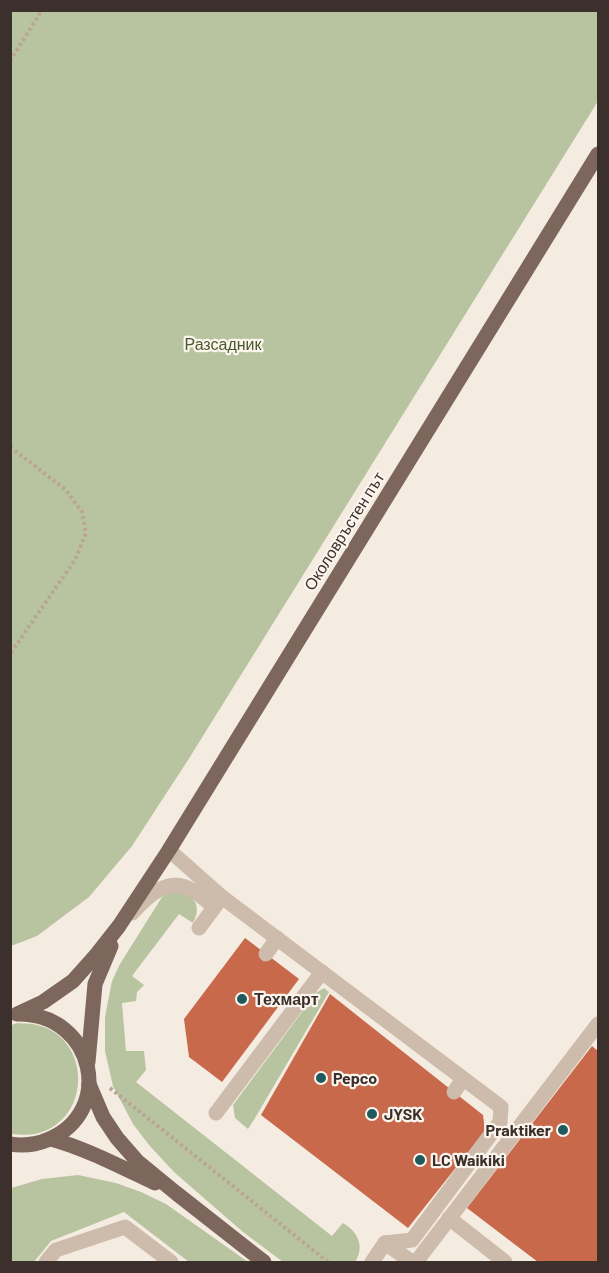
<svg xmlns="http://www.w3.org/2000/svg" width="609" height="1273" viewBox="0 0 609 1273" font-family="Barlow,sans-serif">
	<rect width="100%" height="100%" fill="#f4ebe1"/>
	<g fill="#b8c4a0">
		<path d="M11,10L598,11V101L188,760L132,846L89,897L37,936L11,946Z"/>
		<path d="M176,891C195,896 202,905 193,923L179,914L132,976L144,985L137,992L136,1001L122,1003L126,1051H144L146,1070L136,1082L332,1236L343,1223C358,1232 365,1246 355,1262H283L243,1232L174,1172L149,1145L133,1124L113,1086L105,1051V1017L112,981L120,964L162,897L168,893Z"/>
		<path d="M324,988L329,992L255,1118L248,1129L235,1118L233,1105L316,993Z"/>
		<path d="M18,1023C24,1024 31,1023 37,1025C87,1036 93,1109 47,1130C35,1136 23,1135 11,1134V1025Z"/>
		<path d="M78,1175L116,1183L141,1192L166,1204L248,1262H189L124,1212L51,1241L34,1262H11V1188L42,1179Z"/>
	</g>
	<g fill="#c8694b">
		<path d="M245,938L299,979L222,1082L189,1057L184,1019Z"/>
		<path d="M330,994L483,1115L485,1131L408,1228L261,1115Z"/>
		<path d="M592,1046L598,1051V1262H538L467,1208Z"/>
	</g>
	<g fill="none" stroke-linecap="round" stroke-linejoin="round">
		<g stroke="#b9a596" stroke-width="4" stroke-dasharray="3 3" stroke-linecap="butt">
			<path d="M10,61L42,10"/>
			<path d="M10,447L66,490L82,512L86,533L75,560L10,654"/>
			<path d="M110,1088L328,1262"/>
		</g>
		<g stroke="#cdbbac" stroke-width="15">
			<path d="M169,850L222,897"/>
			<path d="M132,913C147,897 167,876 192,890C200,895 207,901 214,907"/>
			<path d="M199,928L222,897L501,1107L500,1122L412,1240L385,1243"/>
			<path d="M266,954L277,938"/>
			<path d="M454,1092L463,1079"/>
			<path d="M216,1113L322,972"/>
			<path d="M449,1218L505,1262"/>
			<path d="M385,1243L412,1262"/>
			<path d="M46,1262L56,1250L125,1227L171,1262"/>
			<path d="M372,1262L385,1243"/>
			<path d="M416,1262L598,1024"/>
		</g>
		<g stroke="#7d675c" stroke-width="15">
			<path d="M17,1014L43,1002L73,981L97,954L119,926L169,850L598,154"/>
			<path d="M88,1062L95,984L111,946"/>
			<path d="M89,1084L103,1117L117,1138L137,1161L176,1193L264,1262"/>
			<path d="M51,1139C87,1149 121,1167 155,1183"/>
			<path d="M10,1144C23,1146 35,1145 47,1140C116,1113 95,1014 19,1014"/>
		</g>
	</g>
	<g fill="#1f5a5e" stroke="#fbf5ee" stroke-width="2">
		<circle cx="242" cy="999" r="6"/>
		<circle cx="321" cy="1078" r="6"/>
		<circle cx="372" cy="1114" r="6"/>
		<circle cx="563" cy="1130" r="6"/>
		<circle cx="420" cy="1160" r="6"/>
	</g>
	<g text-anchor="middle" stroke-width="4.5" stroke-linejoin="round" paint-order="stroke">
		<g font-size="16" fill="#4a5a2e" stroke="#fbf5ee">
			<text x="223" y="350">Разсадник</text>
		</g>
		<g font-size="16" fill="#3b302b" stroke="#fbf5ee">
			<text transform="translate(344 531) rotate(-58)" y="6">Околовръстен път</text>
		</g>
		<g font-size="16" font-weight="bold" fill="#3b302b" stroke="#fbf5ee" text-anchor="start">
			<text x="254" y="1005">Техмарт</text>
			<text x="333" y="1084">Pepco</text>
			<text x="384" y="1120">JYSK</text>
			<text x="551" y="1136" text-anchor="end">Praktiker</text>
			<text x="432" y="1166">LC Waikiki</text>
		</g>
	</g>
	<rect width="609" height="1273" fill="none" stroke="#3b302b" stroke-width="24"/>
</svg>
